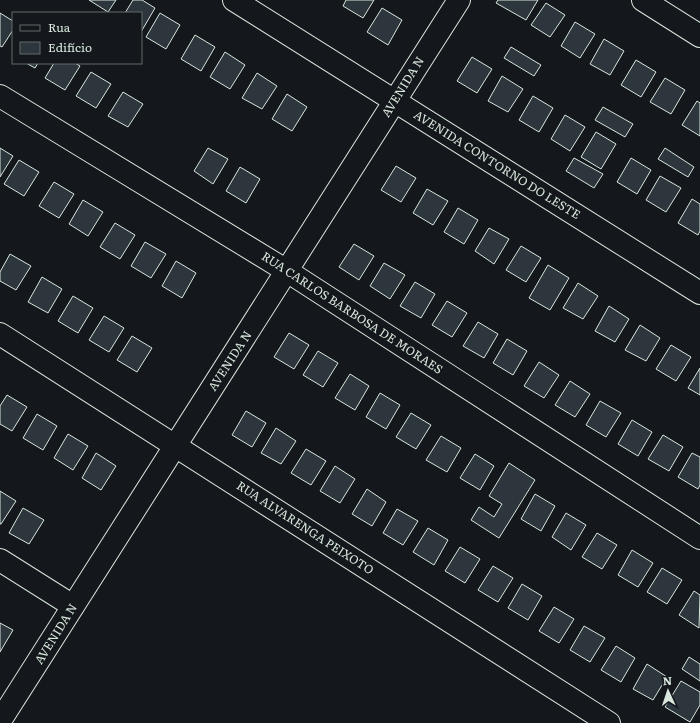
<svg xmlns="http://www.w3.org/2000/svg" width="700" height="723" viewBox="0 0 700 723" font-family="Literata,serif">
	<rect width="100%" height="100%" fill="#14181c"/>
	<g fill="#2c363c" stroke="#d8e6dc">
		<path d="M89,0H116L108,12Z"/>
		<path d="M133,0H142L155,8L141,32V13H125Z"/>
		<path d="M346,0H374L363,18L343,6Z"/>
		<path d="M498,0H538L526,20L496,3Z"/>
		<path d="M546,3L565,15L550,37L531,25Z"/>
		<path d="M382,8L402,20L388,45L367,32Z"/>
		<path d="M0,13L13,21V30L2,47L0,46Z"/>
		<path d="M160,13L180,25L166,49L146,37Z"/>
		<path d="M575,22L595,34L580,58L561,46Z"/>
		<path d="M195,35L215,47L201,71L181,59Z"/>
		<path d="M604,39L624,51L610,75L590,64Z"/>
		<path d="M511,47L541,65L534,76L504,58Z"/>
		<path d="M225,52L245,65L230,89L210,77Z"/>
		<path d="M472,57L492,69L477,93L457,81Z"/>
		<path d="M636,60L656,72L641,97L621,85Z"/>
		<path d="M26,63H38L35,68Z"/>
		<path d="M54,63H75L80,66L65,90L45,78Z"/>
		<path d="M91,72L111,84L96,108L76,96Z"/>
		<path d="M257,73L277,86L262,109L242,98Z"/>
		<path d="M502,76L523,89L508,112L488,101Z"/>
		<path d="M665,78L685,90L671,114L650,102Z"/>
		<path d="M123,92L143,104L128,127L108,116Z"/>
		<path d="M287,94L307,107L292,131L272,119Z"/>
		<path d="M533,96L553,108L539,132L519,120Z"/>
		<path d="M697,101L700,103V136L682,125Z"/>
		<path d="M603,107L633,124L625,137L595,120Z"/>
		<path d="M565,115L585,127L570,151L551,139Z"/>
		<path d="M596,132L616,144L601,169L581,157Z"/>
		<path d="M0,148L13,156L0,177Z"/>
		<path d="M208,148L228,159L213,184L194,171Z"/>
		<path d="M665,148L694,167L688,177L658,159Z"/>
		<path d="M574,158L603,174L594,188L566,171Z"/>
		<path d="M631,158L651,170L637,194L617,182Z"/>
		<path d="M19,160L39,172L24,196L4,184Z"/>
		<path d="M396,166L416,178L401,202L381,190Z"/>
		<path d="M240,167L260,179L246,203L226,191Z"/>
		<path d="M660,176L681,188L666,212L646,200Z"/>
		<path d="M54,182L74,194L59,218L39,206Z"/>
		<path d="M427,189L448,201L433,225L413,213Z"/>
		<path d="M692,199L700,204V231L698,235L678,223Z"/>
		<path d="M83,200L103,212L88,236L69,224Z"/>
		<path d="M458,208L478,220L464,244L444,232Z"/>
		<path d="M115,223L135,235L120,259L100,247Z"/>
		<path d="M489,228L509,239L494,264L475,251Z"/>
		<path d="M145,242L166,254L151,278L131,266Z"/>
		<path d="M354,244L374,256L359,280L339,267Z"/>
		<path d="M521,246L541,258L526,282L506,270Z"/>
		<path d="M10,254L31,266L16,290L0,281V272Z"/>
		<path d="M176,261L196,273L182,298L162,286Z"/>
		<path d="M384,263L405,275L390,299L370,286Z"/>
		<path d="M548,265L569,278L550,310L529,298Z"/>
		<path d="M42,277L62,289L48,313L28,302Z"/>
		<path d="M415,282L435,294L421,318L400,306Z"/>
		<path d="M578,283L598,296L583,319L563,308Z"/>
		<path d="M73,296L93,308L78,333L58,321Z"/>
		<path d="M447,301L467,313L452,337L432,325Z"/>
		<path d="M609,306L629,319L615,342L595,331Z"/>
		<path d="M104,316L124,328L109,352L89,340Z"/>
		<path d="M478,322L498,334L484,358L463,346Z"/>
		<path d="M640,325L660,338L646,361L625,350Z"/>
		<path d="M289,333L309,345L294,369L274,357Z"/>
		<path d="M132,336L152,348L137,372L117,360Z"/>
		<path d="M507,339L527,351L513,375L493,363Z"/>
		<path d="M671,345L691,357L676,381L656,369Z"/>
		<path d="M318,351L338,363L323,387L303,375Z"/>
		<path d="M539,362L559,375L544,398L524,386Z"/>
		<path d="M700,368V395L688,388Z"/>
		<path d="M350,374L369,386L355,410L335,398Z"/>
		<path d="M570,381L590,394L575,417L555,405Z"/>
		<path d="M380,393L400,405L386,429L366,417Z"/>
		<path d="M7,395L27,407L12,431L0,424V406Z"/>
		<path d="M600,401L621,413L606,437L586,425Z"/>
		<path d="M246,411L266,423L252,447L232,435Z"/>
		<path d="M411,413L431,425L416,449L396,437Z"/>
		<path d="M37,414L57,426L43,450L23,438Z"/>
		<path d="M632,420L652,432L638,456L618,444Z"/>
		<path d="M276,428L296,441L281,464L261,453Z"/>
		<path d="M68,434L88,446L73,470L54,458Z"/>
		<path d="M663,435L683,447L669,471L648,459Z"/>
		<path d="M441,436L461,448L447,472L426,460Z"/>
		<path d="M306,449L326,461L311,485L291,473Z"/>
		<path d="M96,453L116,466L101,490L82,478Z"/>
		<path d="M692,453L700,457V485L698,489L678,477Z"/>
		<path d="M475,454L494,466L480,490L460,478Z"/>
		<path d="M509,463L535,480L499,538L471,520L479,507L494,517L502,504L489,496Z"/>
		<path d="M335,466L355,479L340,503L320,491Z"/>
		<path d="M367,489L386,502L372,526L352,514Z"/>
		<path d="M0,491L16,501L1,524H0Z"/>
		<path d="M535,494L555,506L541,531L521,519Z"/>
		<path d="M23,508L44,520L29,544L9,533Z"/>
		<path d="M397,509L418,521L403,545L383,533Z"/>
		<path d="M566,513L586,525L571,550L552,537Z"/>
		<path d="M428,528L448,540L434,565L413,552Z"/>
		<path d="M597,533L617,545L602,569L582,557Z"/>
		<path d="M460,547L480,559L465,583L445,571Z"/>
		<path d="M632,550L653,563L638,587L618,575Z"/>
		<path d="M493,566L513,578L498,602L478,590Z"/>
		<path d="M662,568L682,580L667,604L647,592Z"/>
		<path d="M522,584L542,596L528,620L508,608Z"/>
		<path d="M694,591L700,595L699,628L679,615Z"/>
		<path d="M554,607L574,619L559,643L539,631Z"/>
		<path d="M0,623L13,630L0,652Z"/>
		<path d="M584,626L605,638L590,662L570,650Z"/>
		<path d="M616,646L635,658L621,682L601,670Z"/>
		<path d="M689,657L700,664V681L682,669Z"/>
		<path d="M647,664L667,677L653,700L633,689Z"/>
		<path d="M681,681L700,692V705L690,722L665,707Z"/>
	</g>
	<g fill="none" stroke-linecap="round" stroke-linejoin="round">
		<defs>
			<g id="minor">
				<path d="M234,0L700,293"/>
				<path d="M643,0L700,36"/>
				<path d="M0,96L287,271L700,538"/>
				<path d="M0,334L609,723"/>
				<path d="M0,560L73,606"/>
				<path d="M0,721L459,0"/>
			</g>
		</defs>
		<use href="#minor" stroke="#d8e6dc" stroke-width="24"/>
		<use href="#minor" stroke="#14181c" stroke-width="22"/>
	</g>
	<g text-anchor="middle" stroke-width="3" stroke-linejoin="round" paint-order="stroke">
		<g font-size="12" fill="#d8e6dc" stroke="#14181c">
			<text transform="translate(403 87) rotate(-58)" y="4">AVENIDA N</text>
			<text transform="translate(497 165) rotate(32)" y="4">AVENIDA CONTORNO DO LESTE</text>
			<text transform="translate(352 313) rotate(33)" y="4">RUA CARLOS BARBOSA DE MORAES</text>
			<text transform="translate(230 361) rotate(-57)" y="4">AVENIDA N</text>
			<text transform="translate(305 528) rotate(33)" y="4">RUA ALVARENGA PEIXOTO</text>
			<text transform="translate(56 634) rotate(-58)" y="4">AVENIDA N</text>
		</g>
	</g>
	<rect x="12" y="12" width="130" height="52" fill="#14181c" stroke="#626a69"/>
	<rect x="20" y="25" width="20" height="6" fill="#14181c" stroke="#626a69"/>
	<text x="48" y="32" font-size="12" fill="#d8e6dc">Rua</text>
	<rect x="20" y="42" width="20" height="12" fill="#2c363c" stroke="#626a69"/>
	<text x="48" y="52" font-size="12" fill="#d8e6dc">Edifício</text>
	<g transform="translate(668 691) rotate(357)" stroke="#14181c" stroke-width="3" paint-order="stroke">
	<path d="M0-3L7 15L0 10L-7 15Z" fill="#d8e6dc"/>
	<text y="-6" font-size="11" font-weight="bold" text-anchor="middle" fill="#d8e6dc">N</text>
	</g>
</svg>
